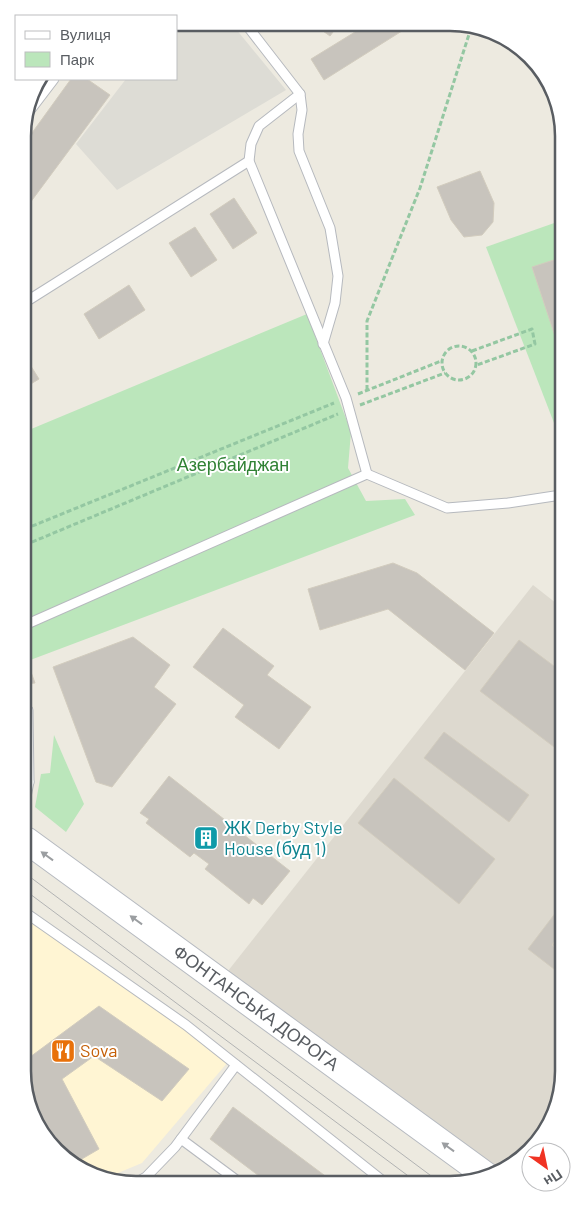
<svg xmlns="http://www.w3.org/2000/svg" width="586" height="1207" viewBox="0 0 586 1207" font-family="Barlow,sans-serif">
	<rect width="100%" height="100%" fill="#edeae0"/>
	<path fill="#fff5d3" d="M26,913L228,1062L142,1163L106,1178L61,1156L26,1101Z"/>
	<path fill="#dddcd5" d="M176,23H231L286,90L117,190L76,144L126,79H176Z"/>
	<path fill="#ddd9cf" d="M533,585L561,607L563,1079L540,1140L487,1175L224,976Z"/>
	<g fill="#bbe6bb">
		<path d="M560,221L561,441L486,247Z"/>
		<path d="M307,314L351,432L348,468L366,501L405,499L415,515L25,662L24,432Z"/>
		<path d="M54,735L84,804L66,832L35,807L41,774L50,773Z"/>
	</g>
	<g fill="#c8c4bd" stroke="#d2ccbe">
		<path d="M313,24H339L330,36Z"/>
		<path d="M368,24H413L324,80L311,59Z"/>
		<path d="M71,79H87L110,95L24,211V144Z"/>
		<path d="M480,171L494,203L493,222L482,235L464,237L451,220L437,187Z"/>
		<path d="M234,198L257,233L233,249L210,214Z"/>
		<path d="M195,227L217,260L191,277L169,243Z"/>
		<path d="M560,258V351L532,267Z"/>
		<path d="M129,285L145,310L99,339L84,314Z"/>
		<path d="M24,355L39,379L24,388Z"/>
		<path d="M393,563L417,573L494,633L465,670L388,609L320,630L308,589Z"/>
		<path d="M223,628L274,666L267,675L311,707L279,749L235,717L244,705L193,667Z"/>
		<path d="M133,637L170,665L154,687L176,704L112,787L96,782L53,667Z"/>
		<path d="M519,640L562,672V753L480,691Z"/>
		<path d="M27,661L35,683L25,684V663Z"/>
		<path d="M444,732L529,795L509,822L424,758Z"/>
		<path d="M169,776L290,871L262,905L253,898L249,904L205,869L209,864L194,853L190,857L146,823L149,819L140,813Z"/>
		<path d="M394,778L495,859L459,904L358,823Z"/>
		<path d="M563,903V931L552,945L563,953V976L528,949Z"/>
		<path d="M563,931V953L552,945Z"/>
		<path d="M99,1006L189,1069L162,1101L94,1056L62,1079L99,1149L75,1163L61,1156L43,1128L26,1093V1060Z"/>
		<path d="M233,1107L332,1181L267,1182L210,1139Z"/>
	</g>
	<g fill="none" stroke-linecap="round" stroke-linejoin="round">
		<defs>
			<g id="lane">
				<path d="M245,23L300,94L302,110L298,134L299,151L330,228L338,276L335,303L323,344"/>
				<path d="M300,94L259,126L251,144L249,161L346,398L367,474"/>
				<path d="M556,100L560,111"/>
				<path d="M25,117L54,79"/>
				<path d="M24,303L249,161"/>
				<path d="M25,625L367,474L447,508L508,503L561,495"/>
				<path d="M25,708L28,710L29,782"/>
				<path d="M26,797L29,782L27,779"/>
				<path d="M26,913L186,1025L383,1181"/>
				<path d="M181,1139L239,1182"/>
				<path d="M137,1182L146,1177L175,1147L236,1065"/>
			</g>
			<path id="secondary" d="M26,840L487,1176"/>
		</defs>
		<use href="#lane" stroke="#b6b9be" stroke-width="11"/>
		<use href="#secondary" stroke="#b6bac0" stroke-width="28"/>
		<g stroke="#94c7a2" stroke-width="3" stroke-dasharray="5 2.5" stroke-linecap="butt">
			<circle cx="459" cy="363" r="17"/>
			<path d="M472,351L532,329L535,344L477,365"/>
			<path d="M367,390V321L420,188L472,25"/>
			<path d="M358,394L441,361"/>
			<path d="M360,405L445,373"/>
			<path d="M25,529L334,403"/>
			<path d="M25,545L338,414"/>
		</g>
		<use href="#lane" stroke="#fff" stroke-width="9"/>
		<use href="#secondary" stroke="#fff" stroke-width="26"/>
		<g stroke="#b2b3b3" stroke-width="1">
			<path d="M26,874L438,1181"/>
			<path d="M26,891L415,1181"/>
		</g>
	</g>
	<defs><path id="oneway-solid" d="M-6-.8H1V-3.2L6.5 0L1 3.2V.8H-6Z" transform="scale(1.25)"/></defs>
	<g fill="#9b9ea1">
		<use href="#oneway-solid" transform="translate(47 856) rotate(-144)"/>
		<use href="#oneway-solid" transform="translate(136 920) rotate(-144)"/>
		<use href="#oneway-solid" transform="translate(448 1147) rotate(-144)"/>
	</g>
	<defs>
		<symbol id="building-square" viewBox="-11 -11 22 22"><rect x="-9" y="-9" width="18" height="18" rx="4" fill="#0f9aa8" stroke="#fff"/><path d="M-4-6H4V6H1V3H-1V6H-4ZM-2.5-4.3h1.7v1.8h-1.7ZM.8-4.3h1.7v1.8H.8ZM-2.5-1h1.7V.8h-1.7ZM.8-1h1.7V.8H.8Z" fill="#fff"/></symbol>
		<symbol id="restaurant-square" viewBox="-11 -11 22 22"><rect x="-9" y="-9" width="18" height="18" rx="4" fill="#e8710a" stroke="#fff"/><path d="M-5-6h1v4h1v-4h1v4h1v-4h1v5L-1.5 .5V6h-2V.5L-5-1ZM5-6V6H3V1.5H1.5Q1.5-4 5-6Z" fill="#fff"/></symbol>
	</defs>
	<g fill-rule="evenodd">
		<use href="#building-square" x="192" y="824" width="28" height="28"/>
		<use href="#restaurant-square" x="49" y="1037" width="28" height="28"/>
	</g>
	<g text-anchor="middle" stroke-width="4" stroke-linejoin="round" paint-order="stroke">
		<g font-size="18" fill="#308234" stroke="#fff">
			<text x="233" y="471">Азербайджан</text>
		</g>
		<g font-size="18" fill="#0d838f" stroke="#fff" text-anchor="start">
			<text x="224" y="834">ЖК Derby Style<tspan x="224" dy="21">House (буд 1)</tspan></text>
		</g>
		<g font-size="18" fill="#595d62" stroke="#fff">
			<text transform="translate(256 1008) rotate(36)" y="6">ФОНТАНСЬКА ДОРОГА</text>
		</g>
		<g font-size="18" fill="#c56008" stroke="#fff" text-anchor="start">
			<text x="80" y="1057">Sova</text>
		</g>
	</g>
	<path d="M0 0H586V1207H0ZM136 31H450A105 105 0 0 1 555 136V1071A105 105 0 0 1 450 1176H136A105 105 0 0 1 31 1071V136A105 105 0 0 1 136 31Z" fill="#fff" fill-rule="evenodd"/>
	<path fill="none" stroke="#595d62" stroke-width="2.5" d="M136 31H450A105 105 0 0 1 555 136V1071A105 105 0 0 1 450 1176H136A105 105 0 0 1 31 1071V136A105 105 0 0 1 136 31Z"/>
	<rect x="15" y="15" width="162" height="65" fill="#ffffff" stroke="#bdbec0"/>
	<rect x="25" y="31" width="25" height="8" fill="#ffffff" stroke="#bdbec0"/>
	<text x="60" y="40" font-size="15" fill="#595d62">Вулиця</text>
	<rect x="25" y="52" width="25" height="15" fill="#bbe6bb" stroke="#bdbec0"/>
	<text x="60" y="65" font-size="15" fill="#595d62">Парк</text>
	<g transform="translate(546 1167) rotate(147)"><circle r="24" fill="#ffffff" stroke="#bdbec0"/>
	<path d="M0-4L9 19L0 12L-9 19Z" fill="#f03323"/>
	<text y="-8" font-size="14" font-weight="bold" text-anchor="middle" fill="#595d62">Пн</text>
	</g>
</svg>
